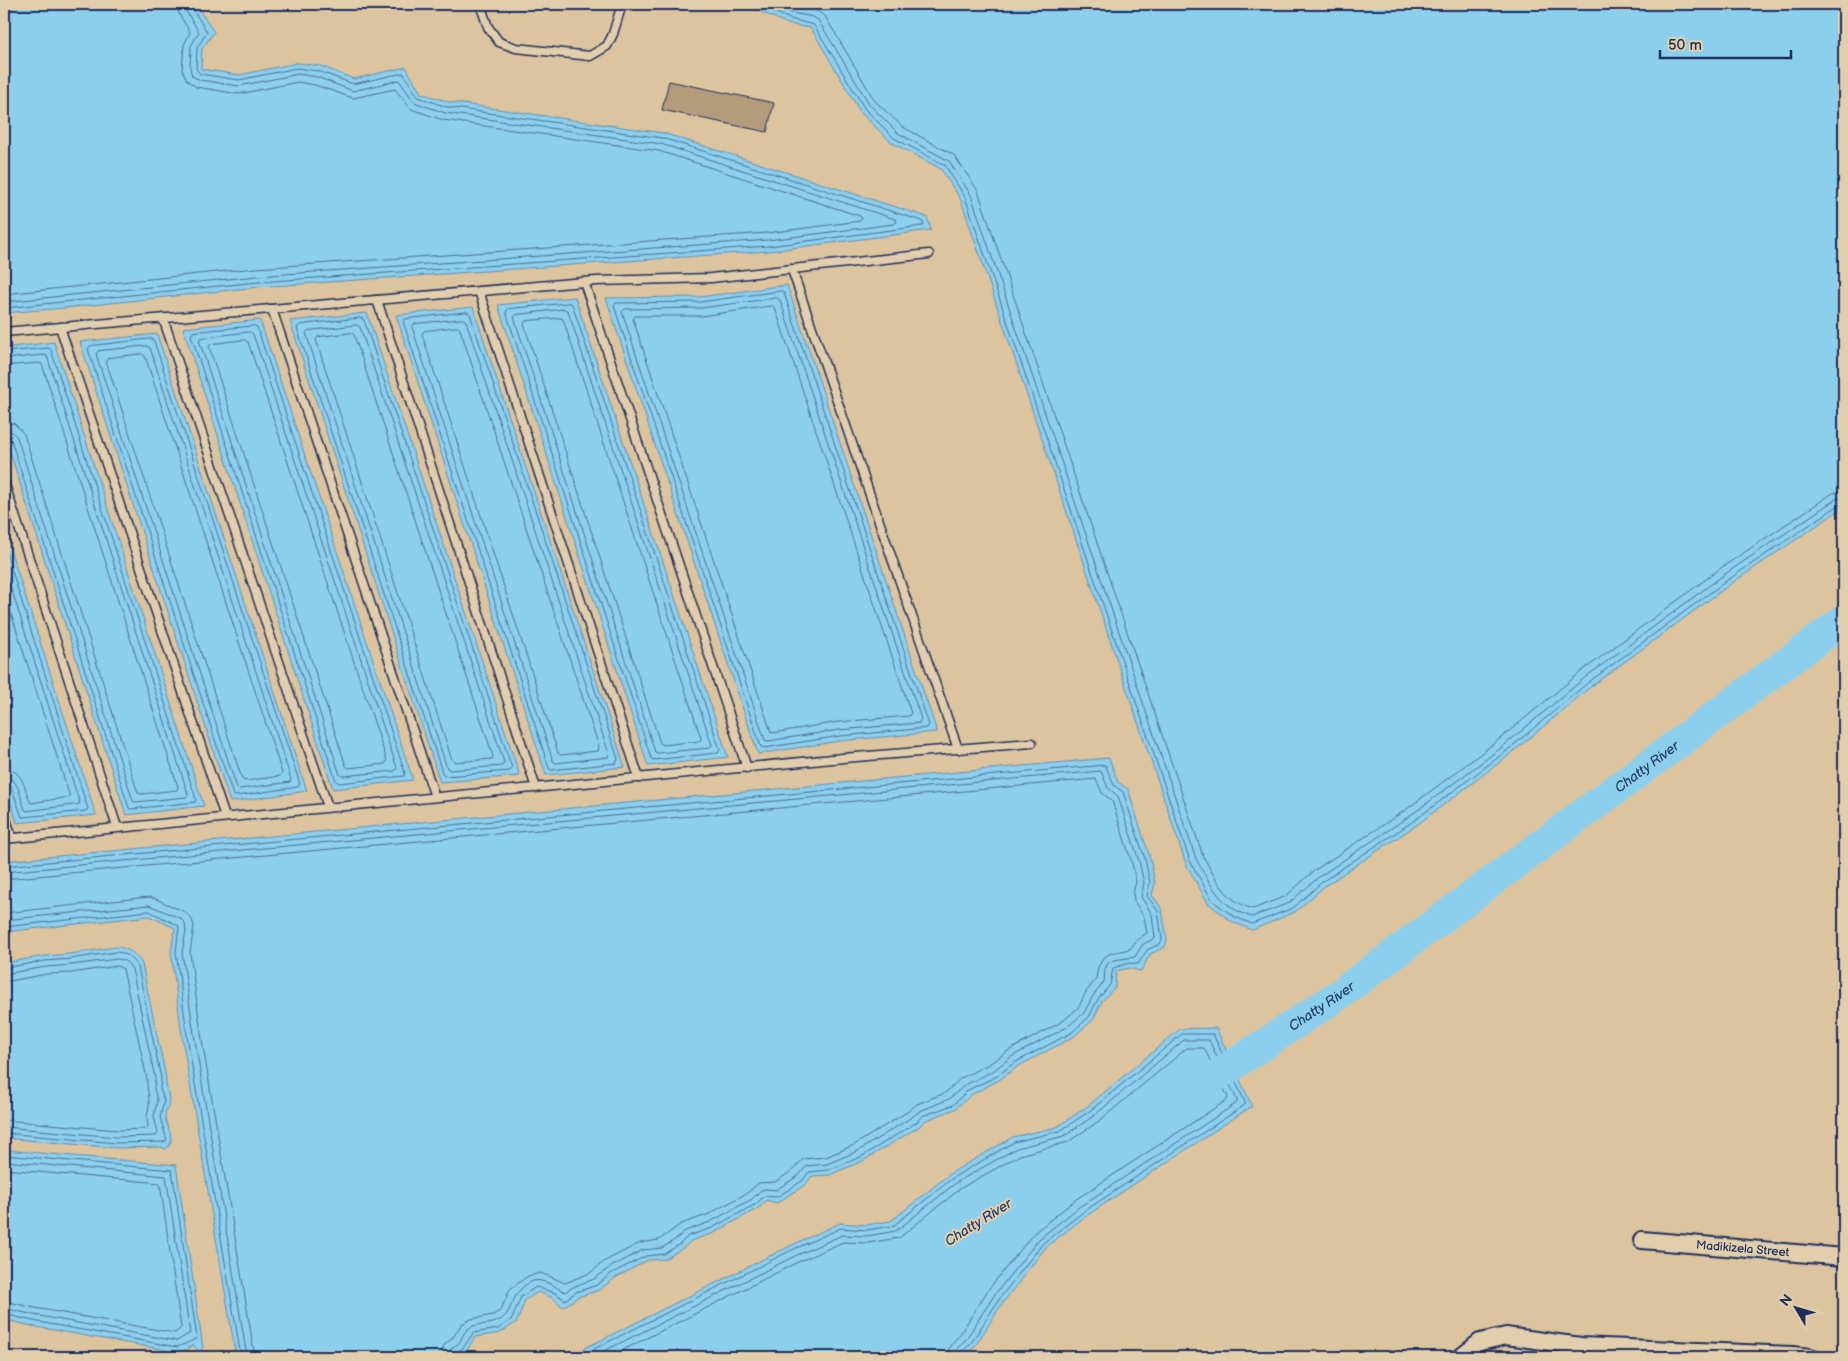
<svg xmlns="http://www.w3.org/2000/svg" width="1848" height="1361" viewBox="0 0 1848 1361" font-family="'Balsamiq Sans',sans-serif">
	<rect width="100%" height="100%" fill="#dcc49f"/>
	<filter id="ink" filterUnits="userSpaceOnUse"><feTurbulence type="fractalNoise" baseFrequency=".02" numOctaves="2"/><feDisplacementMap in="SourceGraphic" scale="10" xChannelSelector="R" yChannelSelector="G"/><feConvolveMatrix kernelMatrix="1 2 1 2 8 2 1 2 1" color-interpolation-filters="sRGB"/></filter>
	<g filter="url(#ink)">
		<g fill="#8ccfed" stroke="#5f8fb4">
			<path d="M25,4H195L214,32L202,49L201,69L239,75L297,63L320,66L354,79L406,67L421,93L449,102L663,133L927,217L931,230L769,251L258,287L64,308L4,313V11Z"/>
			<path d="M744,4H1844V507L1732,583L1593,685L1508,756L1418,824L1326,885L1295,912L1252,930L1231,921L1208,903L1186,864L961,200L941,169L891,142L861,113L811,28L788,24Z"/>
			<path d="M787,285L937,732L840,741L758,754L606,298L700,297Z"/>
			<path d="M575,297L728,757L648,766L498,305Z"/>
			<path d="M473,307L625,767L546,775L396,315Z"/>
			<path d="M367,313L520,776L440,782L290,321Z"/>
			<path d="M260,320L413,780L333,789L183,328Z"/>
			<path d="M157,334L307,791L230,802L80,342Z"/>
			<path d="M54,342L204,806L126,815L4,433V348Z"/>
			<path d="M4,530L96,815L17,823L4,781Z"/>
			<path d="M1109,758L1118,782L1128,789L1150,858L1155,884L1152,895L1162,909L1167,940L1165,947L1150,954L1141,971L1129,968L1116,971L1115,987L1102,1001L1093,1020L1073,1037L1017,1067L999,1080L971,1095L955,1109L924,1121L920,1126L863,1161L829,1175L812,1176L806,1184L777,1203L766,1200L760,1207L714,1233L691,1241L683,1248L665,1259L648,1260L615,1278L599,1290L578,1297L563,1307L553,1298L538,1292L525,1300L517,1322L500,1333L475,1337L466,1352L455,1357H236L183,1043L171,952L175,928L149,916L4,932V861Z"/>
			<path d="M116,947C129,948 136,954 142,964L166,1078C165,1088 169,1092 169,1101C169,1106 165,1111 165,1116C166,1129 178,1139 166,1149L161,1147L117,1148L4,1138V963L45,956L70,954Z"/>
			<path d="M1216,1028L1252,1106L1086,1216L1046,1247L1004,1301L975,1346L964,1357H567L790,1246L840,1223L866,1225L891,1221L951,1173L1013,1137L1057,1127L1088,1106L1180,1029Z"/>
			<path d="M4,1150L176,1165L203,1348L199,1352L193,1345L186,1350L177,1352L31,1326L4,1319Z"/>
		</g>
		<g fill="none" stroke-linecap="round" stroke-linejoin="round">
			<g stroke="#486f97" stroke-width="1">
				<path d="M757,4L790,19L814,25L865,109L894,138L945,165L965,197L1190,861L1212,900L1233,916L1252,924L1293,908L1323,881L1415,820L1504,753L1590,681L1729,579L1839,505L1844,504"/>
				<path d="M772,4L792,13L813,17L818,20L870,105L898,133L949,161L971,195L1196,859C1211,885 1221,908 1252,917L1289,903L1320,876L1411,815L1501,748L1587,676L1725,574L1836,499L1844,497"/>
				<path d="M790,4L817,11L825,16L875,101L903,127L954,155L978,191L1203,856C1216,879 1225,901 1253,909L1286,896L1315,870L1407,809L1496,742L1582,671L1721,568L1833,493L1844,490"/>
				<path d="M782,291L784,293L929,725L927,728L840,736L764,748L761,747L614,306L616,303L700,302Z"/>
				<path d="M4,294L256,268L767,233L860,221L862,219L860,216L659,151L443,120L411,109L395,89L353,98L315,85L298,82L239,94L196,87L187,80L182,70L184,45L190,32L179,14L177,4"/>
				<path d="M777,298L780,300L921,719L919,723L839,730L768,741L765,740L622,312L625,309L701,308Z"/>
				<path d="M4,302L257,276L768,240L894,224L897,222L895,219L661,144L445,113L414,102L399,80L353,91L317,77L298,74L239,86L200,80L192,76L190,68L191,46L199,32L186,11L185,4"/>
				<path d="M570,303L572,304L720,750L718,753L653,760L651,758L506,312L508,309Z"/>
				<path d="M772,306L775,308L911,713L909,716L838,722L773,733L771,732L633,319L635,316H701Z"/>
				<path d="M4,308L258,282L769,246L922,226L924,225L922,221L662,138L447,107L418,97L403,73L353,84L318,71L297,68L239,80L200,74L196,69L197,48L207,32L192,8L191,4"/>
				<path d="M565,309L568,311L712,745L710,748L658,753L655,752L514,317L516,315Z"/>
				<path d="M467,312L470,314L618,759L616,763L551,770L549,768L403,321L406,319Z"/>
				<path d="M361,318L364,320L512,768L510,771L445,776L443,775L297,328L300,325Z"/>
				<path d="M560,318L563,319L701,738L700,741L663,745L660,743L524,324L526,321Z"/>
				<path d="M463,319L466,321L609,754L608,757L556,763L553,761L412,327L414,324Z"/>
				<path d="M357,325L360,327L504,762L502,766L450,770L447,768L306,333L308,331Z"/>
				<path d="M255,326L257,327L405,773L404,776L339,783L336,781L191,335L193,332Z"/>
				<path d="M458,327L460,329L599,747L598,751L561,755L558,753L422,334L424,331Z"/>
				<path d="M250,332L253,334L397,768L395,771L343,776L340,775L199,340L201,338Z"/>
				<path d="M352,333L354,335L493,756L492,759L455,762L452,760L316,340L318,337Z"/>
				<path d="M152,339L154,341L300,784L298,787L236,796L233,795L88,349L90,346Z"/>
				<path d="M245,340L248,342L387,761L385,764L348,768L346,766L209,347L211,344Z"/>
				<path d="M147,346L150,348L291,779L290,782L240,789L237,788L96,354L98,351Z"/>
				<path d="M4,352L49,348L51,350L196,799L195,802L131,809L129,808L11,440L8,436L4,435"/>
				<path d="M142,354L145,356L282,773L280,776L245,781L242,779L106,361L108,358Z"/>
				<path d="M4,359L44,355L47,356L188,794L187,797L135,802L133,801L17,437L11,431L4,429"/>
				<path d="M4,366L39,363L42,364L178,787L177,790L141,794L138,793L24,434L15,424L4,421"/>
				<path d="M4,546L88,809L86,811L22,817L11,786L8,783L4,782"/>
				<path d="M4,566L80,804L26,811C19,799 21,778 4,776"/>
				<path d="M4,591L70,797L31,803C23,788 25,770 4,769"/>
				<path d="M4,866L1105,765L1114,785L1123,792L1145,859L1150,883L1147,896L1158,911L1162,940L1160,944L1147,950L1138,964L1129,963L1113,968L1110,985L1098,999L1089,1017L1071,1033L1014,1063L997,1076L968,1090L953,1105L922,1116L917,1122L861,1157L828,1170L809,1172L802,1181L777,1197L764,1196L756,1204L712,1228L688,1236L680,1244L664,1254L646,1256L612,1273L597,1285L576,1292L565,1300L555,1293L536,1287L521,1297L512,1319L498,1329L473,1333L463,1348L456,1352L455,1357"/>
				<path d="M4,872L1101,771L1108,788L1118,796L1139,861L1144,883L1141,897L1152,914L1155,938L1142,945L1135,957L1114,960L1108,963L1105,969L1104,982L1093,996L1084,1013L1067,1027L1011,1057L993,1071L965,1085L949,1099L920,1111L912,1117L858,1151L827,1164L807,1166L798,1176L776,1190L767,1189L761,1190L752,1199L710,1222L685,1231L676,1239L662,1248L643,1250L609,1268L594,1279L575,1286L565,1292C557,1288 544,1278 533,1281C508,1291 516,1314 496,1322C487,1326 474,1322 467,1330C463,1333 462,1339 459,1343C453,1348 449,1348 448,1357"/>
				<path d="M4,879L1096,779L1102,793L1112,801L1132,863L1136,882L1133,893L1134,901L1144,917L1147,933L1137,940L1130,949L1111,953L1103,958L1098,967L1096,979L1086,992L1078,1008L1063,1021L1008,1051L989,1064L961,1078L945,1093L917,1104L907,1112L854,1145L826,1157L803,1159L792,1171L775,1182L759,1183L747,1193L707,1215L681,1224L659,1240L640,1243L605,1261L590,1273L565,1283L541,1273L528,1276L510,1289L501,1310L493,1315L471,1319L462,1324L453,1337L444,1345L441,1357"/>
				<path d="M4,913L149,897L156,899L185,912L191,918L194,925L190,953L202,1040L255,1357"/>
				<path d="M4,920L149,905L180,918L185,923L186,931L182,953L195,1041L247,1357"/>
				<path d="M4,927L149,911L179,926L176,952L188,1042L241,1357"/>
				<path d="M4,968L45,961L70,959L116,952C127,953 133,958 138,967L161,1078L160,1088L164,1101L160,1117L167,1140L164,1142L117,1143L4,1133"/>
				<path d="M4,974L46,967L71,965L117,959C124,959 128,963 132,969L155,1078L154,1088L157,1101L154,1116L158,1133L156,1136L117,1137L4,1127"/>
				<path d="M4,982L47,974L71,973L117,966L123,969L147,1079C146,1087 149,1093 149,1100C150,1111 145,1114 148,1126L146,1129L117,1130L4,1120"/>
				<path d="M4,1155L172,1170L197,1338C194,1340 181,1346 177,1347L33,1321L4,1314"/>
				<path d="M4,1161L166,1176L190,1333L177,1341L34,1315L4,1308"/>
				<path d="M4,1169L160,1183L181,1328L175,1333L35,1308L4,1301"/>
				<path d="M578,1357L792,1250L841,1228L866,1230L893,1226L954,1177L1014,1142L1060,1131L1091,1110L1182,1034H1213L1245,1102V1105L1083,1212L1043,1243L1000,1298L971,1343L962,1352L961,1357"/>
				<path d="M592,1357L795,1256L842,1235L867,1236L896,1231L957,1182L1017,1148L1064,1136L1095,1115L1184,1040H1209L1237,1100V1103L1079,1207L1039,1239L995,1294L966,1339L956,1350L955,1357"/>
				<path d="M609,1357L798,1262L843,1242L867,1243L899,1238L961,1188L1020,1155L1068,1142L1099,1121L1187,1048H1204L1228,1097L1227,1100L1075,1200L1034,1233L988,1290L960,1334L950,1346L947,1357"/>
			</g>
			<path stroke="#8ccfed" stroke-width="31" id="s1" d="M1198,1088L1340,994L1844,620"/>
		</g>
		<path fill="#b49b7b" stroke="#1b2f5e" d="M669,81L774,103L767,132L662,110Z"/>
		<g fill="none" stroke-linecap="round" stroke-linejoin="round">
			<defs>
				<g id="lane">
					<path d="M480,4L488,27L499,42L516,48L590,56L607,46L613,34L622,4"/>
					<path d="M792,270L958,749"/>
					<path d="M584,282L747,768"/>
					<path d="M479,291L639,778"/>
					<path d="M377,300L536,788"/>
					<path d="M272,309L435,797"/>
					<path d="M163,318L328,807"/>
					<path d="M60,327L225,817"/>
					<path d="M4,332L596,281L711,278L929,254"/>
					<path d="M4,482L117,827"/>
					<path d="M4,813L12,838"/>
					<path d="M4,839L843,758L1032,743"/>
				</g>
				<g id="street">
					<path id="s2" d="M1642,1240L1844,1257"/>
					<path d="M1461,1357L1480,1342L1506,1336L1581,1346L1792,1355L1811,1357"/>
				</g>
			</defs>
			<use href="#lane" stroke="#1b2f5e" stroke-width="11"/>
			<use href="#street" stroke="#1b2f5e" stroke-width="20"/>
			<use href="#lane" stroke="#e2ceac" stroke-width="8"/>
			<use href="#street" stroke="#e2ceac" stroke-width="16"/>
		</g>
	</g>
	<g text-anchor="middle" stroke-width="4" stroke-linejoin="round" paint-order="stroke">
		<g font-size="12" fill="#1b2f5e" stroke="#e2ceac">
			<text dy="4" stroke="none"><textPath href="#s2" startOffset="101">Madikizela Street</textPath></text>
		</g>
		<g font-size="14" font-style="italic" fill="#263f6c" stroke="#e2ceac">
			<text dy="5" stroke="none"><textPath href="#s1" startOffset="552">Chatty River</textPath></text>
			<text dy="5" stroke="none"><textPath href="#s1" startOffset="148">Chatty River</textPath></text>
			<text transform="translate(978 1222) rotate(-32)" y="5">Chatty River</text>
		</g>
	</g>
	<rect width="1848" height="1361" fill="none" stroke="#e2ceac" stroke-width="20"/>
	<rect x="10" y="10" width="1828" height="1341" fill="none" stroke="#1b2f5e" stroke-width="2" filter="url(#ink)"/>
	<g transform="translate(1796 1308) rotate(308)" stroke="#e2ceac" stroke-width="4" paint-order="stroke">
	<path d="M0-4L9 19L0 12L-9 19Z" fill="#1b2f5e"/>
	<text y="-8" font-size="14" font-weight="bold" text-anchor="middle" fill="#1b2f5e">N</text>
	</g>
	<path d="M1660 50v8h131v-8" fill="none" stroke="#1b2f5e" stroke-width="2.5"/>
	<text x="1668" y="50" font-size="15" fill="#1b2f5e" stroke="#e2ceac" stroke-width="4" paint-order="stroke">50 m</text>
</svg>
